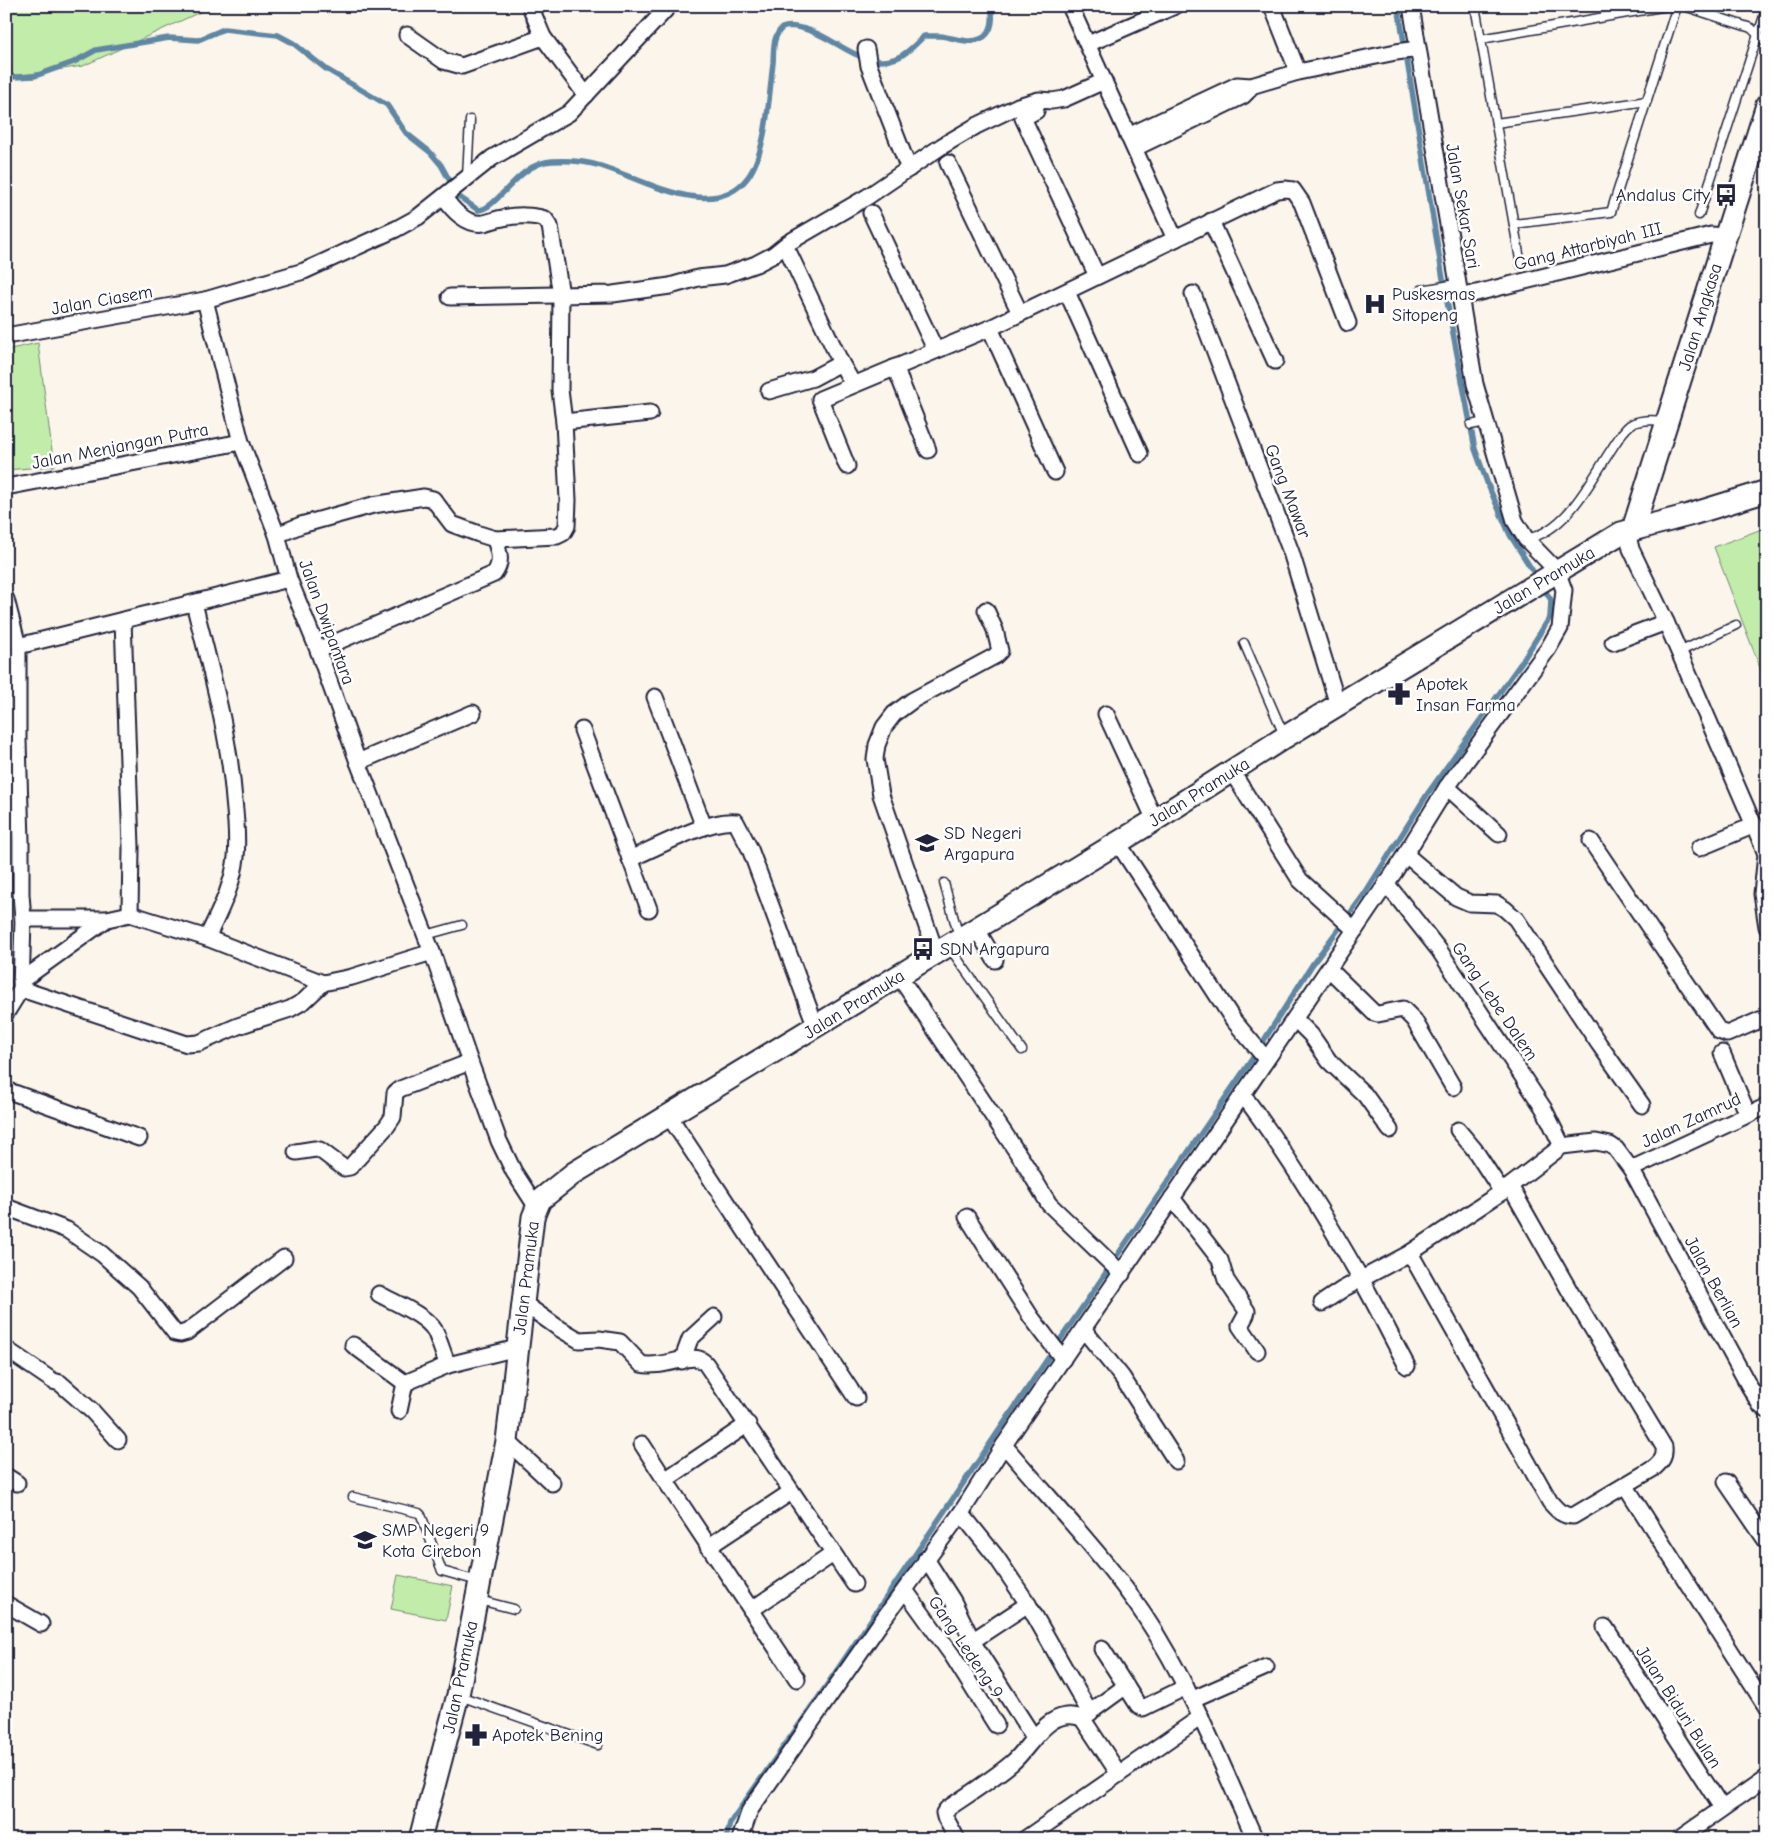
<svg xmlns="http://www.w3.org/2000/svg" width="1773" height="1845" viewBox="0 0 1773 1845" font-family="'Comic Neue',sans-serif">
	<rect width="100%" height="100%" fill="#fbf5eb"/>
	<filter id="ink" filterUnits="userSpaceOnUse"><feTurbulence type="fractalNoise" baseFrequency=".02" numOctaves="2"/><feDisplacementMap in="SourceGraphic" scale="10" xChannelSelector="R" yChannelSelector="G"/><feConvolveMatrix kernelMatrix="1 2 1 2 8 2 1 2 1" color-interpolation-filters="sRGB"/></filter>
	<g filter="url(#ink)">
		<g fill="#c1eca9" stroke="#728772">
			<path d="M6,6H213L83,66L10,77L6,75Z"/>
			<path d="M38,343L54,466L6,470V350Z"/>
			<path d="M1767,527V686L1714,547Z"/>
			<path d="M398,1575L453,1586L446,1620L391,1609Z"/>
		</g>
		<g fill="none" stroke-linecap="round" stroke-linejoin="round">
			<g stroke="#5f86a3" stroke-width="5.5">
				<path d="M6,74L15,77L35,76L74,62L96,50L169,38L198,40L224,29L278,35L293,43L326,69L387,105L406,133L430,152L441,165L458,196L478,210C498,210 517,163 552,161C569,160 585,161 601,166C643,179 714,223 748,177C767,151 769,95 773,63C774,49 772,38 782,28C789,25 797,27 805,29C836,37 862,71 897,58C907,54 916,44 924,36C929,36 934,36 940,36C949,37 958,40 967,41C990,42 995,25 991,6"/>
				<path d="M1346,919L1365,893L1428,793L1523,660L1545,625L1550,617L1551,600L1510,535L1488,485L1475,449L1445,291L1398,6"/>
				<path d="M1259,1048L1312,965L1340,927"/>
				<path d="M1114,1260L1254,1056"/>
				<path d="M1060,1340L1109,1268"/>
				<path d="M726,1839L730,1823L736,1814L816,1701L1048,1358"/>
			</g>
			<defs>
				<g id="lane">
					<path d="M1475,6L1521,265"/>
					<path d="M1684,6L1751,28L1767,43"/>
					<path d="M1481,39L1667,6"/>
					<path d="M1496,123L1647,101"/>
					<path d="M467,177L470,120"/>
					<path d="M1699,215L1767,7"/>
					<path d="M1514,224L1611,212L1677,6"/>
					<path d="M1421,290L1457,284"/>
					<path d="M1471,425L1485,422"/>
					<path d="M1526,539C1566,531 1589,484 1609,453C1615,444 1622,431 1630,425C1639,419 1654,420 1664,421"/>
					<path d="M1244,643L1284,735"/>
					<path d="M1679,652L1736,625"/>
					<path d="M944,883L959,937"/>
					<path d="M426,935L462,925"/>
					<path d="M949,947L1022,1050"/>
					<path d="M353,1497L419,1513L421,1515L442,1571L478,1581"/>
					<path d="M479,1600L514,1609"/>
					<path d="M460,1696L598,1745"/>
				</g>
				<g id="street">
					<path d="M530,6L543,37L586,95"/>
					<path d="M1272,6L1298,72"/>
					<path d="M407,35L444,61L462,66L543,37"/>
					<path d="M1088,44L1175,6"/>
					<path d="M866,49L869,66L909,169"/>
					<path d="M1036,111L1023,118L1097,276"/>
					<path d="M1128,136L1237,85L1251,86L1298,72L1396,52L1418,49"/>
					<path d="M1135,148L1243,96L1247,92L1251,86"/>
					<path d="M948,163L1020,313"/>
					<path d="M871,213L935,349"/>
					<path d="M1211,221L1275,361"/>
					<path d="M1175,239L1277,190L1285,189L1293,190L1302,203L1348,323"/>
					<path d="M789,253L841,363L853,384"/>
					<path d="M1067,292L1140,454"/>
					<path d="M1193,294L1291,552L1338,705"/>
					<path d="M450,297L613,294L670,286L698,278L725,275L756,264L773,255L788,243L867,197L942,146L976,126L1018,106L1039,100L1052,101L1064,99L1104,81"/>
					<path d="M1460,297L1711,235L1725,236"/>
					<path d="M205,300L241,442L277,535L289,579L318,650L358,762L432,952L470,1062L499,1141L514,1172L536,1206"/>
					<path d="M990,328L1055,472"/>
					<path d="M6,336L205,300L304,271L396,229L418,217L492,158L569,113L669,6"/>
					<path d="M895,367L928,450"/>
					<path d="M769,391L813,378L841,363"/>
					<path d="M564,422L650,413"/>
					<path d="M847,466L820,399L990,328L1175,239L1070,6"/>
					<path d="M6,487L241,442"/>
					<path d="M1633,529L1629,540L1631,549L1666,622L1762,844L1766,854L1762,894L1767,927"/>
					<path d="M277,535L301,525L373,505L424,497L433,499L452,524L479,534L495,539L557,536L563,533L567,526L568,500L564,422L560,390L561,295L550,226L545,219C533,215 516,215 503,218C496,219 490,222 484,223C467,226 452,210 444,197"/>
					<path d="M6,599L18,646V741L21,841V894L23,919H107L130,914L207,938L323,983L352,977L432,952"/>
					<path d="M194,603C210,668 229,733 234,800C236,819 238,838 236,857C233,886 219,912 207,938"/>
					<path d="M123,620L131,847L130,914"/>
					<path d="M1613,642L1666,622"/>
					<path d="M6,649L289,579"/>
					<path d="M318,650L494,574C503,561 499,553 495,539"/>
					<path d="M655,697L704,827"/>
					<path d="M1106,714L1155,820"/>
					<path d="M582,730L649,909"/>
					<path d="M358,762L473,713"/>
					<path d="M1232,772L1300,880L1355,930"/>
					<path d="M1447,787L1499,834"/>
					<path d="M1591,841L1719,1031L1727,1034L1767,1017"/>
					<path d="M1118,843L1234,1021L1266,1059"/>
					<path d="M1699,848L1755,825"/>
					<path d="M1405,854L1456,897L1470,903L1497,904L1505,909L1516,919L1599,1044L1642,1105"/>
					<path d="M630,859C655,848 711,818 736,822L750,849L816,1027"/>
					<path d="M1386,883L1439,950L1544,1109L1562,1146"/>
					<path d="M976,928L995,960"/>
					<path d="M936,953L881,795L875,759L877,745L884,727L894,714L913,700L995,656L1000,651L995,630L986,610"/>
					<path d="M1329,969L1374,1013L1378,1014L1403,1009L1414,1020L1453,1087"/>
					<path d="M899,976L1023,1161L1049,1204L1122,1274"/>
					<path d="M21,981L107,919"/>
					<path d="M21,989L187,1044L199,1043L238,1026L290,1009L304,1001L323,983"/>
					<path d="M6,1013L21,989L23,919"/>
					<path d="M1295,1019L1311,1035L1329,1061L1365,1095L1390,1130"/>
					<path d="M1722,1053L1748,1115"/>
					<path d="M6,1090L139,1138"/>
					<path d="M1243,1095C1287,1153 1325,1216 1361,1279C1377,1307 1391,1337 1407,1366"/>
					<path d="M669,1116L856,1398"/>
					<path d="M1458,1130L1474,1149L1502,1192"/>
					<path d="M296,1152L315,1149L320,1150L344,1168L350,1167L387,1126L393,1117L395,1093L400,1089L470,1062"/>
					<path d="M1631,1169L1767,1106"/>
					<path d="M1172,1198L1220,1260L1226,1280L1247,1311L1246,1315L1240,1326L1257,1351"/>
					<path d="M6,1207L67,1230L102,1254L139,1287L175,1333L180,1334L187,1332L284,1258"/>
					<path d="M967,1217L1031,1317L1063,1359"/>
					<path d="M1410,1253L1550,1502C1557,1510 1562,1516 1573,1516L1654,1468C1662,1461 1665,1457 1664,1447L1572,1295L1510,1186"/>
					<path d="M379,1294C395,1303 426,1315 435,1331C440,1342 443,1354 448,1365"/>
					<path d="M522,1302L557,1327L579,1340L599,1339L620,1342L641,1364C659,1369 686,1355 699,1359C701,1359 705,1363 706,1364L854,1584"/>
					<path d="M1322,1303L1343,1289L1410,1253L1502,1192L1562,1146L1596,1142L1610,1145L1616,1149L1631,1169L1749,1386L1761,1406L1767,1410"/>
					<path d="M1084,1330L1122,1377L1176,1461"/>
					<path d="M353,1345L405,1383L448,1365L517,1348"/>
					<path d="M6,1349L53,1381L60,1383L92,1411L118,1440"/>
					<path d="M682,1361L690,1339L714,1317"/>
					<path d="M399,1411L405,1383"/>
					<path d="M748,1424L665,1480L797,1679"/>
					<path d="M507,1441L552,1483"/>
					<path d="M642,1444L665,1480"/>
					<path d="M1004,1445C1050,1500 1104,1555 1144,1615C1190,1684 1221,1763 1255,1839"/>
					<path d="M6,1476L17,1483"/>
					<path d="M1726,1482L1767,1542"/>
					<path d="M1625,1485L1767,1708"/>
					<path d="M961,1513L997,1558L1028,1604L1090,1713"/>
					<path d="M708,1547L791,1492"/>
					<path d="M926,1559L953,1601L975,1646L1034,1738"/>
					<path d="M905,1590L952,1655L996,1725"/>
					<path d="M6,1604L41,1624"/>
					<path d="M751,1610L833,1554"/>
					<path d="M1605,1627L1722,1808"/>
					<path d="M972,1641L1028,1604"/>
					<path d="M1102,1649L1138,1705L1143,1708L1186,1687"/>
					<path d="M1193,1699L1266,1667"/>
					<path d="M1119,1774L1201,1717"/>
					<path d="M740,1839L750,1810L879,1625L961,1513L1004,1445L1395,871L1447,787L1548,649L1560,628L1564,590L1557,571L1526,539L1515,521L1475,384L1411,6"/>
					<path d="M957,1839L945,1817L944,1813L947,1809C969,1794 993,1779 1013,1762C1033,1744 1049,1706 1082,1718"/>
					<path d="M1025,1839L1119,1774L1082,1718L1126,1686"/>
					<path d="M1679,1839L1767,1777"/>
				</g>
				<g id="secondary">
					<path d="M1633,529L1767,105"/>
					<path d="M420,1839L458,1695L507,1441L533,1217L540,1200L574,1173L1155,820L1285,737L1621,533L1689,515L1767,491"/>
				</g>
			</defs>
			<use href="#lane" stroke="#22223b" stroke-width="11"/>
			<use href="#street" stroke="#22223b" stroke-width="19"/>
			<use href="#secondary" stroke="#22223b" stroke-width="25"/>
			<use href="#lane" stroke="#fff" stroke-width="8"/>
			<use href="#street" stroke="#fff" stroke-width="15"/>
			<use href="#secondary" stroke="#fff" stroke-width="21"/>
		</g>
	</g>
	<defs>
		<symbol id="bus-bare" viewBox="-9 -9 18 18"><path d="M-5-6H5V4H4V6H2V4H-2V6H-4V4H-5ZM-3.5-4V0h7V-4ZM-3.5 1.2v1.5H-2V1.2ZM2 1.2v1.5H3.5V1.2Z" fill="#22223b" stroke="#fff" stroke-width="2.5" paint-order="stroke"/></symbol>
		<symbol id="hospital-bare" viewBox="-9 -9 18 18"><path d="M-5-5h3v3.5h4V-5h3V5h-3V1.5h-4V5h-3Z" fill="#22223b" stroke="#fff" stroke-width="2.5" paint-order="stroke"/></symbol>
		<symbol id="pharmacy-bare" viewBox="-9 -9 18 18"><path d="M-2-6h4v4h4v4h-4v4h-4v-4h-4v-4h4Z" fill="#22223b" stroke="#fff" stroke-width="2.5" paint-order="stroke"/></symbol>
		<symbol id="school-bare" viewBox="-9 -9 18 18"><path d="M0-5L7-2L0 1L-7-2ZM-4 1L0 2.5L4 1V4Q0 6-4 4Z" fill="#22223b" stroke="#fff" stroke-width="2.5" paint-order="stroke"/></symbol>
	</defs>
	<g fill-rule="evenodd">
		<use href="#bus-bare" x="1710" y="179" width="32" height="32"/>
		<use href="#hospital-bare" x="1359" y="288" width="32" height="32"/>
		<use href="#pharmacy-bare" x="1383" y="678" width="32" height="32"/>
		<use href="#school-bare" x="911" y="827" width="32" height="32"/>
		<use href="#bus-bare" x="907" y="933" width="32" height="32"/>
		<use href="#school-bare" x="349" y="1524" width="32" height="32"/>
		<use href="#pharmacy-bare" x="460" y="1719" width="32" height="32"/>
	</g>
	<g text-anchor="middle" stroke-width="5" stroke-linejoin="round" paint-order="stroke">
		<g font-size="18" fill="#22223b" stroke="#fff" text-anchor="start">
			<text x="1710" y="201" text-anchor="end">Andalus City</text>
			<text x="1392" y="300">Puskesmas<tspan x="1392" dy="21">Sitopeng</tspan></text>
			<text x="1416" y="690">Apotek<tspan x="1416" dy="21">Insan Farma</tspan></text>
			<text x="944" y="839">SD Negeri<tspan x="944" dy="21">Argapura</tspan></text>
			<text x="940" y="955">SDN Argapura</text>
			<text x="382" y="1536">SMP Negeri 9<tspan x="382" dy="21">Kota Cirebon</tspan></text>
			<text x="492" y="1741">Apotek Bening</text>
		</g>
		<g font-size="18" fill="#22223b" stroke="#fff">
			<text transform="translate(1463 206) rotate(80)" y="6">Jalan Sekar Sari</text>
			<text transform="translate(1588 246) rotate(-14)" y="6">Gang Attarbiyah III</text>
			<text transform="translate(102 300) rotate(-10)" y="6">Jalan Ciasem</text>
			<text transform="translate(1700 317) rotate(-73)" y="6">Jalan Angkasa</text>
			<text transform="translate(120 446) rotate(-11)" y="6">Jalan Menjangan Putra</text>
			<text transform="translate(1288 491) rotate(69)" y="6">Gang Mawar</text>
			<text transform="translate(1544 580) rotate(-31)" y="6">Jalan Pramuka</text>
			<text transform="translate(327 622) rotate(70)" y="6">Jalan Dwipantara</text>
			<text transform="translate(1199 792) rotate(-32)" y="6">Jalan Pramuka</text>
			<text transform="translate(1495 1001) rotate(56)" y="6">Gang Lebe Dalem</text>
			<text transform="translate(854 1004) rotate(-32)" y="6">Jalan Pramuka</text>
			<text transform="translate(1691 1120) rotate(-25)" y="6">Jalan Zamrud</text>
			<text transform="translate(526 1278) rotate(-83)" y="6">Jalan Pramuka</text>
			<text transform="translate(1714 1282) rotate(61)" y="6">Jalan Berlian</text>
			<text transform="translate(966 1647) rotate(56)" y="6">Gang Ledeng 9</text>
			<text transform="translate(460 1677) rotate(-78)" y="6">Jalan Pramuka</text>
			<text transform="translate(1679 1707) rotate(57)" y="6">Jalan Biduri Bulan</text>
		</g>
	</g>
	<rect width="1773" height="1845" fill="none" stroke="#fff" stroke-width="25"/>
	<rect x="12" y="12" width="1748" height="1820" fill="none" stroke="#22223b" stroke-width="2" filter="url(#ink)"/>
</svg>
